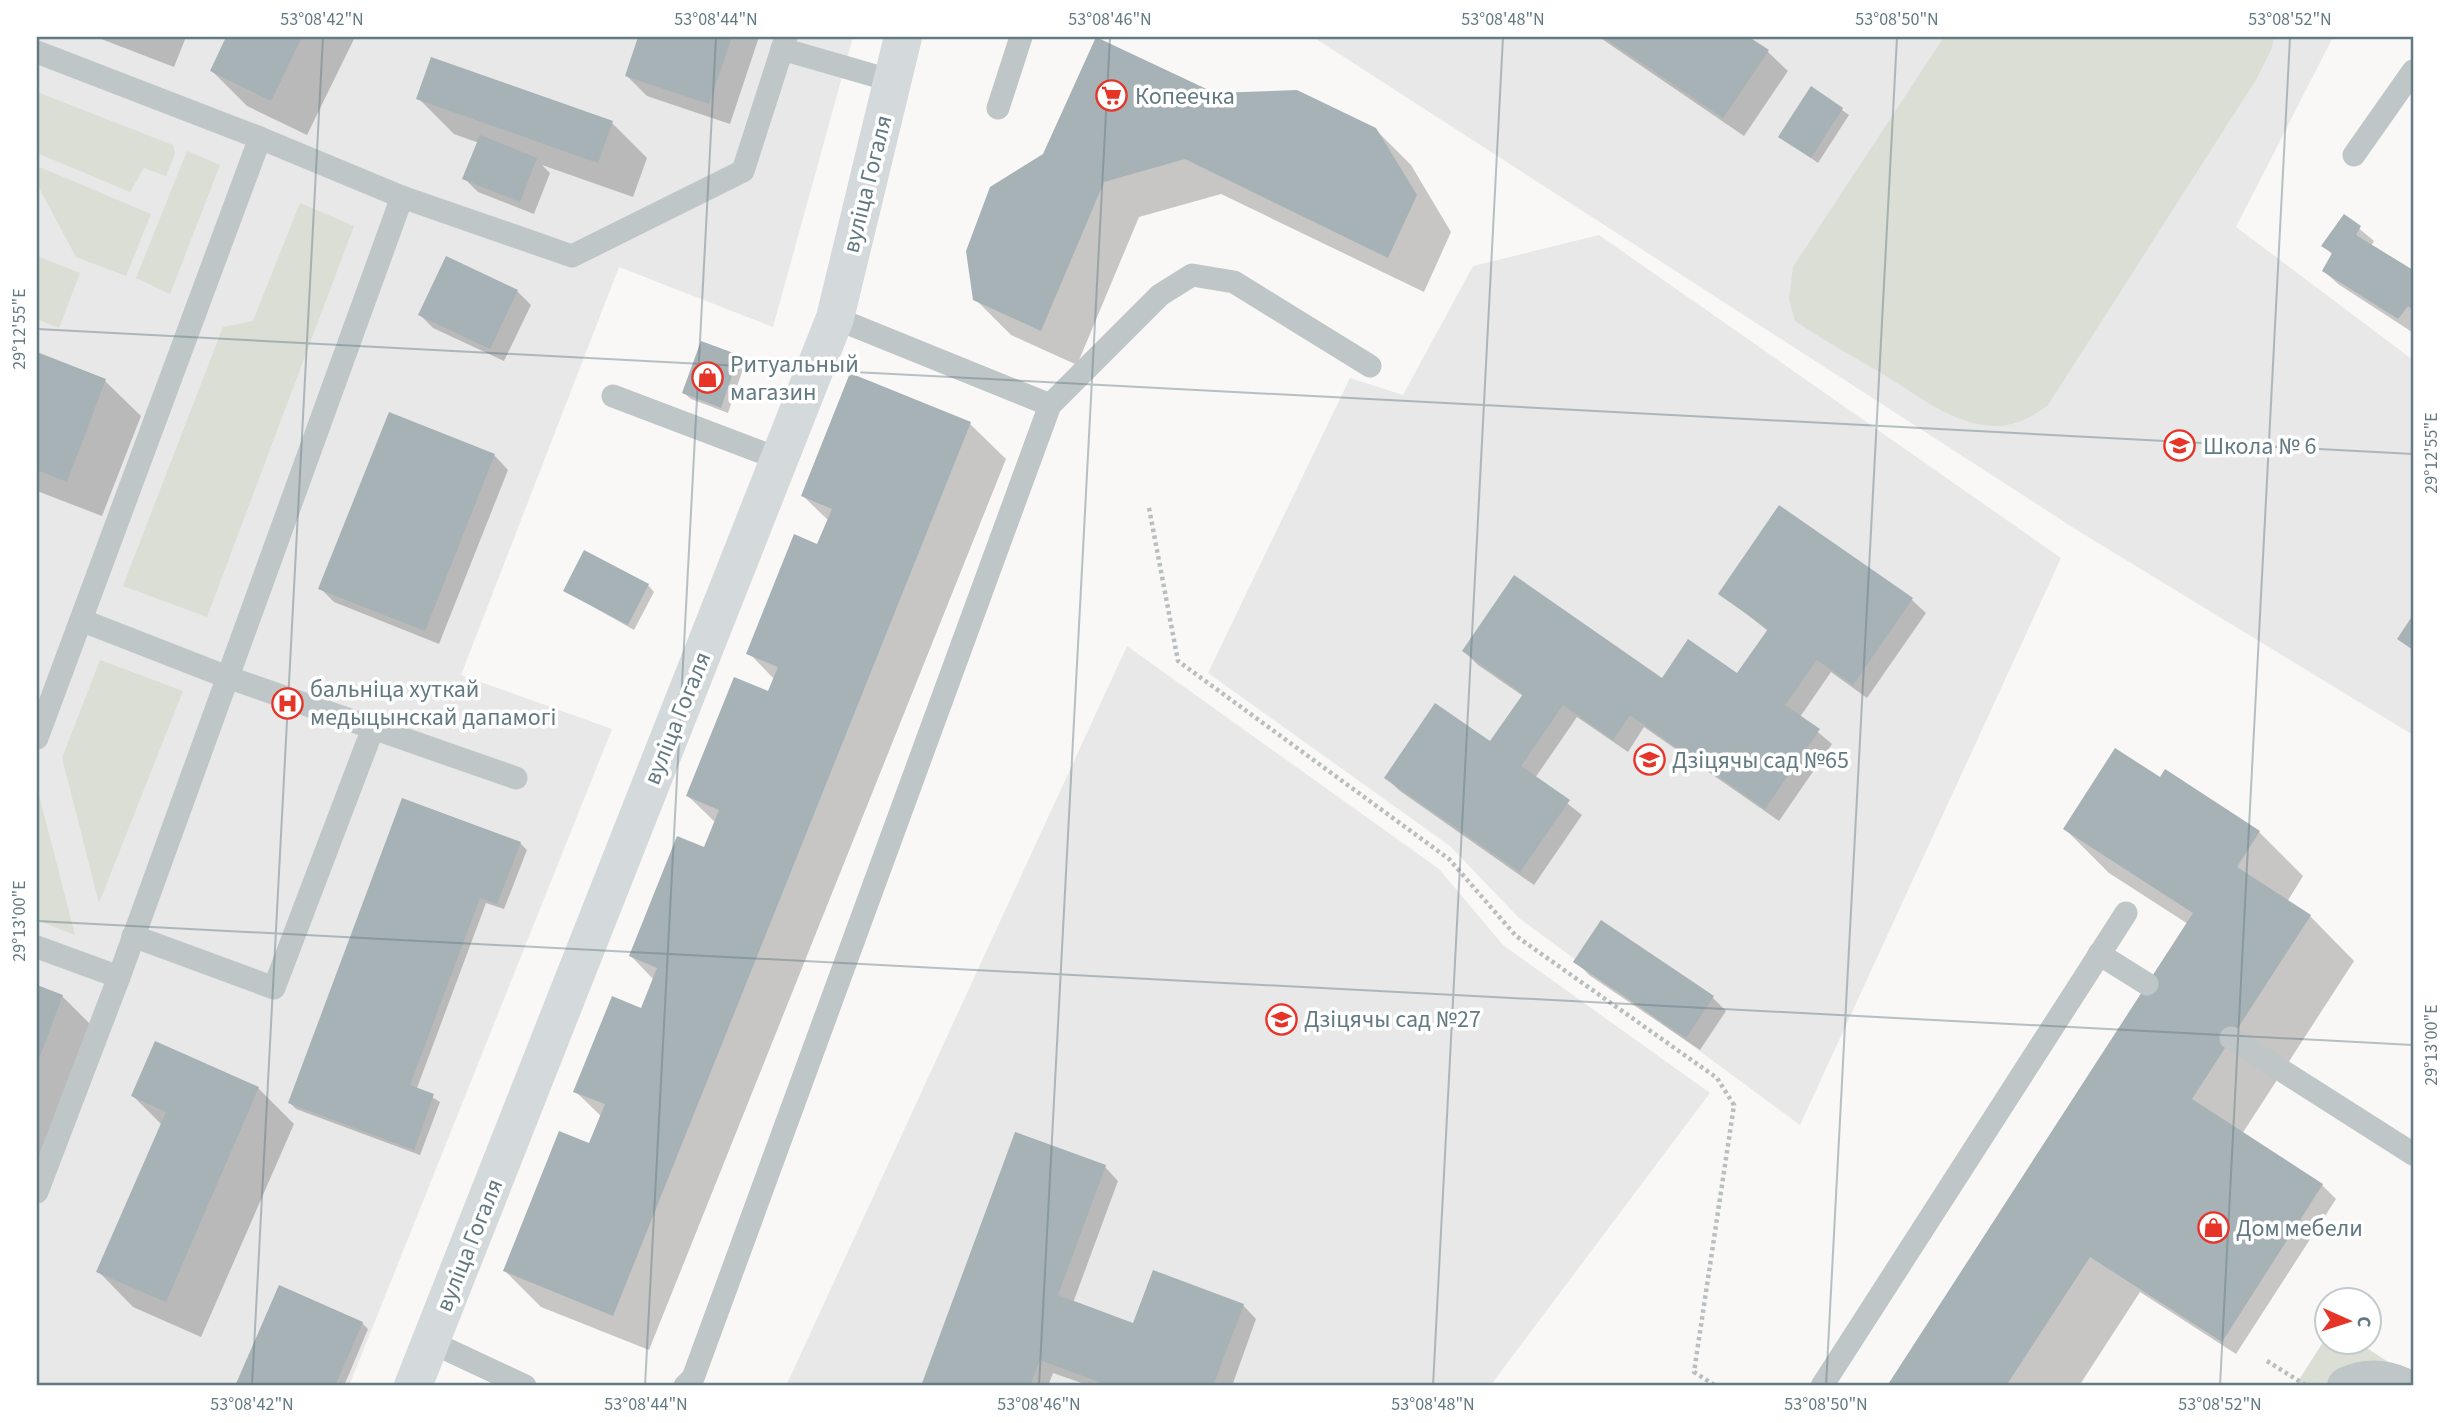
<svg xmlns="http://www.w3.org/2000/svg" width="2450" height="1423" viewBox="0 0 2450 1423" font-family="'Source Sans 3',sans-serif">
	<rect width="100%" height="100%" fill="#f9f8f6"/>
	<g fill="#e7e8e7">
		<path d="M37,37H853L773,327L619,267L461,675L612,729L349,1386H37Z"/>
		<path d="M1313,37H2333L2236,227L2413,360V735L2080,532Z"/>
		<path d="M1599,235L2061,558L1800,1125L1519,918L1450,846L1208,673L1350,378L1403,395L1473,266Z"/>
		<path d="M1127,646L1439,869L1503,945L1710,1093L1490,1386H786Z"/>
	</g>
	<g fill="#daded5">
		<path d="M1944,37H2274L2272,48L2257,78L2048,405C2028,420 2010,429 1984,425C1947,420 1914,393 1883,374C1853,357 1824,340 1795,321L1789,299L1793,267Z"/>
		<path d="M37,92L173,145L175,153L166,176L144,168L130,192L37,153Z"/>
		<path d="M187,151L220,165L170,294L136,278Z"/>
		<path d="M37,166L151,214L126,276L76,257L37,184Z"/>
		<path d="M300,203L354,226L207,617L123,586L223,327L253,321Z"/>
		<path d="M37,256L80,273L59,328L37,319Z"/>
		<path d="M100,660L183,691L99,903L62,758Z"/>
		<path d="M39,795L75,935L37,920Z"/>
		<path d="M2327,1336L2328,1342L2359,1343L2413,1378L2346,1386H2295Z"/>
	</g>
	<g fill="#0003">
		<path d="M96,37H186L174,67Z"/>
		<path d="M228,37H355L307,135L247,106L212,71Z"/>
		<path d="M640,37H759L730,124L647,96L627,76Z"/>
		<path d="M1599,37H1746L1767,51L1788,71L1744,136Z"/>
		<path d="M1811,88L1849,115L1818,163L1780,136Z"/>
		<path d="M1215,94L1375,129L1411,165L1451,232L1424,292L1221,194L1139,217L1077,365L1011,335L975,299L1044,155Z"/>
		<path d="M418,98L612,123L647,158L633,197L542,165L550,173L534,214L478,192L465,179L479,143L454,134Z"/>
		<path d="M2344,216L2374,241L2371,246L2413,272L2412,332L2338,284L2324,271L2333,255L2323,245Z"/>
		<path d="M517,291L531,305L504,361L433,328L420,315Z"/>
		<path d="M702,343L738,357L745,363L728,413L691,399L684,393Z"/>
		<path d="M37,354L105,381L141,416L102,516L37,491Z"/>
		<path d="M390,415L495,456L508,470L439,644L334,602L320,588Z"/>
		<path d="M970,424L1006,459L649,1350L541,1307L505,1271L590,1145L602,1117L575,1091L642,1010L654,980L631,956L705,849L716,823L688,796L769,693L775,680L749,653L818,546L829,521L803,496Z"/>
		<path d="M1780,508L1912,600L1926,613L1867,698L1831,672L1800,717L1832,744L1779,821L1644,727L1628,752L1577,717L1535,778L1582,815L1534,885L1400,791L1386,778L1490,744L1523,696L1478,665L1464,651L1662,680L1738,676L1768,631L1720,593Z"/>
		<path d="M648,585L654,592L634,630L565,591Z"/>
		<path d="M2160,779L2259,832L2303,876L2287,902L2310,916L2354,961L2242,1134L2322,1185L2336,1199L2236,1354L2140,1292L2079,1386H1889L2188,924L2109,873L2065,829Z"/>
		<path d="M520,843L527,850L504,909L486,903L417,1088L440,1102L420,1155L296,1109L290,1103Z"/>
		<path d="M1576,961L1713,998L1726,1011L1700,1050L1589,975Z"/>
		<path d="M37,987L62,996L98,1032L37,1163Z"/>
		<path d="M258,1088L294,1124L201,1337L133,1307L98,1271L162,1125L133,1096Z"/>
		<path d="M1016,1134L1105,1167L1118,1181L1073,1303L1134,1325L1243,1305L1256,1319L1232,1386H1090L1053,1373L1048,1386H923Z"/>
		<path d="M280,1288L362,1323L368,1329L344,1386H237Z"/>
	</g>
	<g fill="#a6b2b6">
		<path d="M226,37H302L271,101L210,71Z"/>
		<path d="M638,37H732L709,104L625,76Z"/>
		<path d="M1096,37L1215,93L1297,90L1376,128L1417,195L1388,258L1185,159L1104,182L1041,331L973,300L966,251L990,187L1043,154Z"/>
		<path d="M1603,37H1749L1769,50L1723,118Z"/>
		<path d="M431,57L613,121L598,163L416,99Z"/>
		<path d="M1811,86L1843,108L1811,158L1778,137Z"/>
		<path d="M480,135L537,158L520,202L462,179Z"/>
		<path d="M2344,214L2361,226L2356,235L2413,270V310L2408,306L2398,319L2322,271L2332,253L2321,246Z"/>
		<path d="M446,256L518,290L490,349L418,315Z"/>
		<path d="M701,341L739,355L721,408L682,393Z"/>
		<path d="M37,352L106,379L67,482L37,470Z"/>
		<path d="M850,373L971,422L613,1316L503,1271L559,1131L589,1143L605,1104L573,1092L612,996L641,1008L657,968L629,956L677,836L704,847L719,810L686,796L734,677L768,691L778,667L746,654L794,534L817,544L832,509L801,496Z"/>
		<path d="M389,412L495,454L425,631L318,589Z"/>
		<path d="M1779,505L1913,598L1853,685L1817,660L1785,705L1820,729L1765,809L1630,715L1613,740L1563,705L1521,766L1570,800L1520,872L1384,778L1435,703L1490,741L1523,694L1462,651L1514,575L1662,678L1688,639L1737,673L1768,629L1718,594Z"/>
		<path d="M584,550L649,584L628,625L563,591Z"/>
		<path d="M2413,615V650L2397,639Z"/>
		<path d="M2115,748L2160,777L2165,769L2260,831L2237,867L2311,915L2192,1099L2323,1184L2222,1342L2090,1257L2006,1386H1887L2193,913L2063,829Z"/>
		<path d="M402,798L521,842L497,904L480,898L410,1085L434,1094L414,1150L288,1103Z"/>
		<path d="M1601,920L1714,996L1686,1038L1573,962Z"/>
		<path d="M37,985L63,995L37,1064Z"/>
		<path d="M155,1041L259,1087L166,1302L96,1272L166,1112L131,1096Z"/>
		<path d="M1015,1132L1106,1165L1058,1295L1133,1323L1153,1270L1244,1304L1213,1386H1103L1104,1384L1040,1360L1030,1386H921Z"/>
		<path d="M279,1285L363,1322L335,1386H235Z"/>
	</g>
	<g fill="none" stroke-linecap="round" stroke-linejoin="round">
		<g stroke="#b9bec0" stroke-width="4.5" stroke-dasharray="3.5 3.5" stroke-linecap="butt">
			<path d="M1149,508L1178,661L1449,859L1516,936L1717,1078L1734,1105L1694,1372L1716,1386"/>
			<path d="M2267,1361L2307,1386"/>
		</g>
		<g stroke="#bfc6c8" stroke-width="23">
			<path d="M782,49L893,81"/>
			<path d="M37,52L260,138"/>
			<path d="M998,108L1021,37"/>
			<path d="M2354,155L2413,71"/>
			<path d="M402,197L572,256L743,171L786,37"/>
			<path d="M835,318L1050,405"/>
			<path d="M613,396L779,459"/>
			<path d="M81,620L227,677L516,778"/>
			<path d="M37,738L260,138L402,197L119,977L37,1192"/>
			<path d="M133,936L274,988L373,728"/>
			<path d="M37,947L119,977"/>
			<path d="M2099,954L2147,984"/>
			<path d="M2231,1038L2413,1154"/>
			<path d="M431,1342L525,1386"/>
			<path d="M685,1386L693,1378L1050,405L1160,295L1192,275L1234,282L1370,366"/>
			<path d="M1822,1386L2126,913"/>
		</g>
		<path stroke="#bfc6c8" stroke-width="38" d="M2346,1386C2365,1377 2382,1377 2402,1386"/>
		<path stroke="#d4d9dc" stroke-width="38" d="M413,1386L835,318L903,37"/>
	</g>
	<path fill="none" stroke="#637a82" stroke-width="2" stroke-opacity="0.45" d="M37,329L2413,454M37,921L2413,1045M252,1386L323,37M645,1386L716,37M1039,1386L1110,37M1433,1386L1503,37M1826,1386L1897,37M2220,1386L2290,37"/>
	<defs>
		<symbol id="supermarket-ring" viewBox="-11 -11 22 22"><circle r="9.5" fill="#fff" stroke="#e73428" stroke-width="1.5"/><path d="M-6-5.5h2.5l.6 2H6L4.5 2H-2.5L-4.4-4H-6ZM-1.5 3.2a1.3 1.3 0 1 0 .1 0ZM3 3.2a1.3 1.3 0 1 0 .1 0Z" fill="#e73428"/></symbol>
		<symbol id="shop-ring" viewBox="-11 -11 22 22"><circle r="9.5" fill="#fff" stroke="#e73428" stroke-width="1.5"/><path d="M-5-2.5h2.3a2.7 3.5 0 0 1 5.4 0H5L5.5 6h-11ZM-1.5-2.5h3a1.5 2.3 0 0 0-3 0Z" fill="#e73428"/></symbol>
		<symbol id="school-ring" viewBox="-11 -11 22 22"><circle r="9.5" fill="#fff" stroke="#e73428" stroke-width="1.5"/><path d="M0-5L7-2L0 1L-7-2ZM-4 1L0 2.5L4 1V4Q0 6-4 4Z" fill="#e73428"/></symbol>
		<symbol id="hospital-ring" viewBox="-11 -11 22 22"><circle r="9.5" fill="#fff" stroke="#e73428" stroke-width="1.5"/><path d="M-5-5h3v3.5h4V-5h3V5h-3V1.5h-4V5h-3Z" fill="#e73428"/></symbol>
	</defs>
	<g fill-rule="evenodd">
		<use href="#supermarket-ring" x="1094" y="78" width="35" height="35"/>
		<use href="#shop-ring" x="690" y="360" width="35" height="35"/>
		<use href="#school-ring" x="2162" y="428" width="35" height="35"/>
		<use href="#hospital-ring" x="270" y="686" width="35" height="35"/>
		<use href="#school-ring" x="1632" y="742" width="35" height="35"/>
		<use href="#school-ring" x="1264" y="1002" width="35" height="35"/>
		<use href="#shop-ring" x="2196" y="1210" width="35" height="35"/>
	</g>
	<g text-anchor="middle" stroke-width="7" stroke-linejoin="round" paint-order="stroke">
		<g font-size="24" fill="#637a82" stroke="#fff" text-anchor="start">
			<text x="1135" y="104">Копеечка</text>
			<text x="730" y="372">Ритуальный<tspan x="730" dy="28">магазин</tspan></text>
			<text x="2203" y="454">Школа № 6</text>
			<text x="310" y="697">бальніца хуткай<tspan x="310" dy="28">медыцынскай дапамогі</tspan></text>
			<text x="1672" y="768">Дзіцячы сад №65</text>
			<text x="1304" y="1027">Дзіцячы сад №27</text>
			<text x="2236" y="1236">Дом мебели</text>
		</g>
		<g font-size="24" fill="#637a82" stroke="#fff">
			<text transform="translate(867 184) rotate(-76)" y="8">вуліца Гогаля</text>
			<text transform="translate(677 718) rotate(-68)" y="8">вуліца Гогаля</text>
			<text transform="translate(469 1245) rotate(-68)" y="8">вуліца Гогаля</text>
		</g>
	</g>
	<rect width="2450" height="1423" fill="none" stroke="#ffffff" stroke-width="77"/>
	<g transform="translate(2348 1321) rotate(93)"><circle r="33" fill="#ffffff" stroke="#c1cacd" stroke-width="2"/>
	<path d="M0-5L12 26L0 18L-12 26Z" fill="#e73428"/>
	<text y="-10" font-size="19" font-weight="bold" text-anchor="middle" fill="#637a82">С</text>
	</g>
	<rect x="38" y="38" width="2374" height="1346" fill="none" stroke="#637a82" stroke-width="2.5"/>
	<g font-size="18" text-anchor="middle" fill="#637a82">
		<text x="322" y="25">53°08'42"N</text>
		<text x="716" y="25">53°08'44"N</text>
		<text x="1110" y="25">53°08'46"N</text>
		<text x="1503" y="25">53°08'48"N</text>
		<text x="1897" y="25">53°08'50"N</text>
		<text x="2290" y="25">53°08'52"N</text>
		<text transform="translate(19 329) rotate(-90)" y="6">29°12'55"E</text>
		<text transform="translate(2431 453) rotate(-90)" y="6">29°12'55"E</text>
		<text transform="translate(19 921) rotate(-90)" y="6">29°13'00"E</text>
		<text transform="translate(2431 1045) rotate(-90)" y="6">29°13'00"E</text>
		<text x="252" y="1410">53°08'42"N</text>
		<text x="646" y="1410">53°08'44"N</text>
		<text x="1039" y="1410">53°08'46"N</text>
		<text x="1433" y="1410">53°08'48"N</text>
		<text x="1826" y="1410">53°08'50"N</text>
		<text x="2220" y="1410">53°08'52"N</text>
	</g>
</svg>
